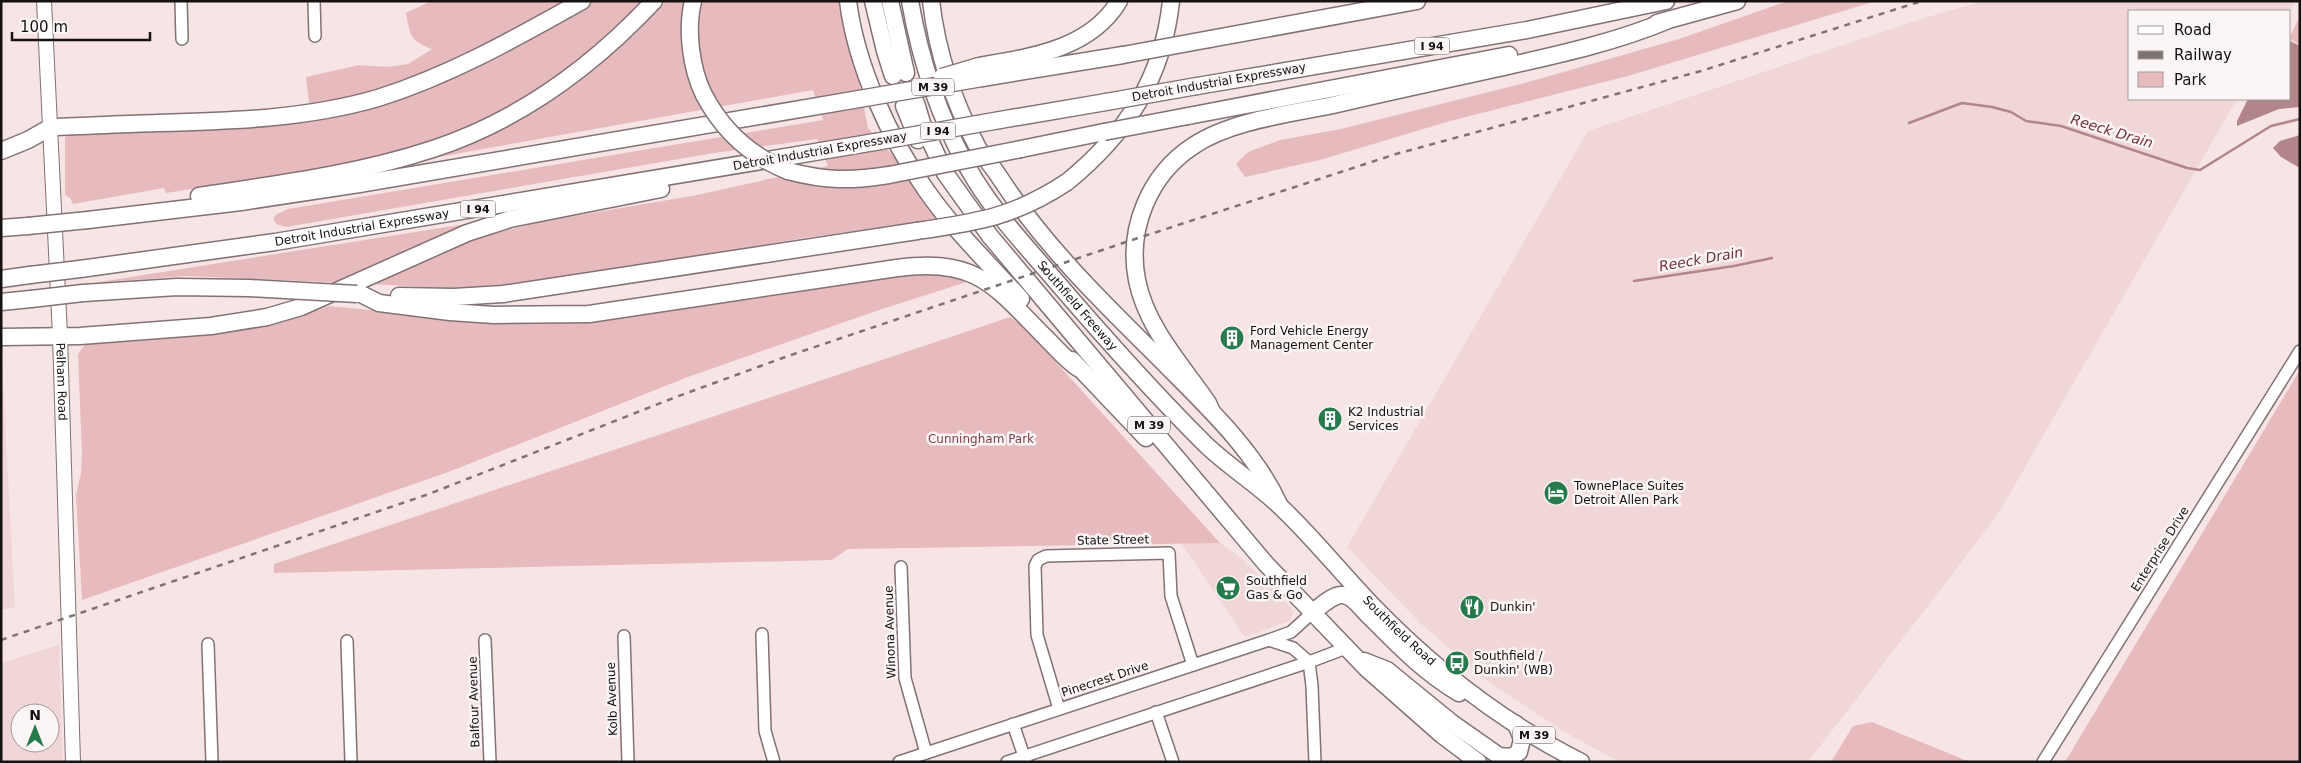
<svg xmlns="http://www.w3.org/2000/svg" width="2301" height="763" viewBox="0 0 2301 763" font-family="'DejaVu Sans',sans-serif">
	<rect width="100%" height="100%" fill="#f7e5e6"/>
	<g fill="#f1d6d7" fill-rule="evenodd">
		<path d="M1983,1H2295L2290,11H2130V99H2237L1997,516L1808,762H1620L1568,734L1490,683L1421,624L1347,547L1588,131L1921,19Z"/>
		<path d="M1,345L15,607L1,610Z"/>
		<path d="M1220,543L1241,558L1294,611L1290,621L1245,637L1181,543Z"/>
		<path d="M59,645L63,762H1V663ZM20,713H50V743H20Z"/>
	</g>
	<g fill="#e7babe">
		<path d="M431,1H564C504,36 440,69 373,91C353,97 330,100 309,104L306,77L359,65L388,67L408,64L432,49C410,41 410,35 406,13Z"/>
		<path d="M594,1H642C589,55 529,104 458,132C366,168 263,178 166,193L164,188L73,204L70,198L65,195V133L373,106L440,84Z"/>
		<path d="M666,1H843L861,77L859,82L868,128L896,159L934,210L937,219L803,238L639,267L511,286L462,289L370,284L480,237L545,221L697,195L828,166L817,139L714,153L286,227L276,224L273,218L277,214L288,209L823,120L813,90L433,158V155L556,96L598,65L636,33Z"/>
		<path d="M1788,1H1876L1628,76L1450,121L1320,160L1245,177L1236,164L1248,152L1280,140L1341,129L1521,84L1679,39Z"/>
		<path d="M2300,16V45L2290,39V36Z"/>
		<path d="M472,223L346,283L186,276L93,283Z"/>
		<path d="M922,271L953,276L970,281L879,310L688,377L451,471L82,600L76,495L81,473L82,455L78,354L84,346L93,342L227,332L294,318L329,306L403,313L564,321L620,318L793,293Z"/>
		<path d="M1010,317L1024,327L1220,543L848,549L832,560L274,573V564Z"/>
		<path d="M2300,370V762H2065Z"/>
		<path d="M1872,722L1970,762H1831L1853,726Z"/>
	</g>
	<g fill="#b18589">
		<path d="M2290,41L2300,46V107L2279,109L2237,126V121L2248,99H2290Z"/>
		<path d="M2300,135V168L2281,157L2273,148L2280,141Z"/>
	</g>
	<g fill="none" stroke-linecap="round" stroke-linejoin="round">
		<g stroke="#b18589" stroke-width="2.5">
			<path d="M1909,123L1962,103L1992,107L2011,112L2026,121L2061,126L2187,168L2200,170L2271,126L2300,119"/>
			<path d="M1634,281L1734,266L1772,258"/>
		</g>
		<defs>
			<g id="minor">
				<path d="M181,1L182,39"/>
				<path d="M314,1L315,36"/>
				<path d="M901,567L905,678L926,753"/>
				<path d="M762,634L765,731L774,762"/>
				<path d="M624,636L628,762"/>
				<path d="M485,640L490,762"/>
				<path d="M1269,640L1293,648L1309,662L1312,686L1315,762"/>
				<path d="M347,641L351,762"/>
				<path d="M208,644L212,762"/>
				<path d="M1059,709L1037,635L1035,566L1038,560L1046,556L1169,553L1171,596L1193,665"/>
				<path d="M1156,712L1173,762"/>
				<path d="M1013,724L1026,762"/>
				<path d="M899,762L1269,640L1291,632L1313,612"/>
				<path d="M1007,762L1309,662L1346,648"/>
				<path d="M2043,762L2300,351"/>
			</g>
			<g id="major">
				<path id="s1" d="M44,1L60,335L73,762"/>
			</g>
			<g id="highway">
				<path d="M693,1C686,30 691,69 704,95"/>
				<path d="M848,1C856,65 889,138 926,190C953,229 989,264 1021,299"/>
				<path d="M873,1L885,51L893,76"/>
				<path d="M890,1L906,73"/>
				<path id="s2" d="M910,1C920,58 939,117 968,168C991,209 1023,243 1054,279C1102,335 1152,391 1205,444C1230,468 1260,486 1285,511C1316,541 1343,575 1373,606C1433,668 1504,723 1581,762"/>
				<path d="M931,1C937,52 954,103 978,148C984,157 992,166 998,175C1042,243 1102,302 1160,359C1203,403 1253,448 1279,504"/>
				<path d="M1657,23L1737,1"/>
				<path d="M1210,39L1417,1"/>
				<path d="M979,66C1029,57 1090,50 1119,1"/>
				<path d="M982,78L1123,55"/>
				<path d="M1197,86L1527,30L1666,1"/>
				<path d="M916,103L922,123L945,173L990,236L1266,564L1366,668L1442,735L1478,762"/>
				<path d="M904,106L918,140"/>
				<path d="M1188,116L1509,55"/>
				<path d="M1000,120L1106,102"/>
				<path d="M1021,149L1104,132"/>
				<path d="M1,151L28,140L51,127C87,126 122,124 157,123C231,121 306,119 378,98C451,75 516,38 582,1"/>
				<path d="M788,171C826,181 851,181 889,175"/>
				<path d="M1067,182C1126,134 1163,78 1171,1"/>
				<path d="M199,196C278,184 357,174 433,149C518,121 593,66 654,1"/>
				<path d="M88,220L241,202L359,184L859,99"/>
				<path d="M1,228L28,226"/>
				<path id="s3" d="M80,269L275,242L875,142"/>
				<path d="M1,279L30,275"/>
				<path d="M83,293L177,287L249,288"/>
				<path d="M361,294L379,303L450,312L494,315L589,314L897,268C978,257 995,287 1047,339C1057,349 1066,360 1078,368"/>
				<path d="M399,296L454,297L503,294L917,231"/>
				<path d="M1,302L31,299"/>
				<path d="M1,337L80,336L211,326L267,317L301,307L467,233L510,219L661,189"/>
				<path d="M1072,360L1146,438"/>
				<path d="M1211,410L1208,403C1182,365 1146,327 1137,280C1127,229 1149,175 1193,146C1230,121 1289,114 1333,105C1388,92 1444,80 1499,68C1556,55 1613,43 1666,21"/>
				<path d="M1313,612C1321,606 1333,594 1343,595C1353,596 1361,608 1367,614C1396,643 1423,672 1459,693"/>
				<path d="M1364,661L1387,670L1452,723L1499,756L1511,757L1519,752L1522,739L1516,724"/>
			</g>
		</defs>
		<use href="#minor" stroke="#827273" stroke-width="14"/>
		<use href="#major" stroke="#827273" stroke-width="16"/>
		<use href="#highway" stroke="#827273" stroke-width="19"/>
		<use href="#minor" stroke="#fff" stroke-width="11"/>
		<use href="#major" stroke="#fff" stroke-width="14"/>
		<use href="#highway" stroke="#fff" stroke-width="16"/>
		<path stroke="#7e7373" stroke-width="2.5" stroke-dasharray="6 6" stroke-linecap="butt" d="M1,640L429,494L676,397L788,356L1126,242L1396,154L1701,71L1922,1"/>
		<defs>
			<g id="highway-bridge">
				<path d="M1123,55L1210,39"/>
				<path d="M942,77L979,66"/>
				<path d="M704,95C723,131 750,156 788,171"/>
				<path d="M859,99L982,78"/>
				<path d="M1106,102L1197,86"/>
				<path d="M1104,132L1188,116"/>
				<path d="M875,142L1000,120"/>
				<path d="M889,175L1021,149"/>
				<path d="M28,226L88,220"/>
				<path d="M917,231C978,222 1014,217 1067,182"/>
				<path d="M30,275L80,269"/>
				<path d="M249,288L357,294"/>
				<path d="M31,299L83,293"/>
			</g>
		</defs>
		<use href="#highway-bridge" stroke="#827273" stroke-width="19" stroke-linecap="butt"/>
		<use href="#highway-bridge" stroke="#fff" stroke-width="16"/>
	</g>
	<defs>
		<symbol id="building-disc" viewBox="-11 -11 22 22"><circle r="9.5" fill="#267a4c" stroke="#fcf5f5"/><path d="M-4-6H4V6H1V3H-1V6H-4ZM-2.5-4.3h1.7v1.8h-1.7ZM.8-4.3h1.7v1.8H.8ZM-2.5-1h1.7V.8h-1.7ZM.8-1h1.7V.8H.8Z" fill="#fff"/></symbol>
		<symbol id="hotel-disc" viewBox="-11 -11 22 22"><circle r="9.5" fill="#267a4c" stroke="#fcf5f5"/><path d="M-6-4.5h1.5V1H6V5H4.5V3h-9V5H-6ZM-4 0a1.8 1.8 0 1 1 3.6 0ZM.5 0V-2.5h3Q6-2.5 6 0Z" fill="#fff"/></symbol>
		<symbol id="supermarket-disc" viewBox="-11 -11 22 22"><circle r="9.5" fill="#267a4c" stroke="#fcf5f5"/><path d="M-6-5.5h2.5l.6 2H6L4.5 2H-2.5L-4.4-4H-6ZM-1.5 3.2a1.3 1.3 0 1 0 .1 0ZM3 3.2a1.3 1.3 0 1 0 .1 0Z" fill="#fff"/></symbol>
		<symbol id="restaurant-disc" viewBox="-11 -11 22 22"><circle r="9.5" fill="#267a4c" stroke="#fcf5f5"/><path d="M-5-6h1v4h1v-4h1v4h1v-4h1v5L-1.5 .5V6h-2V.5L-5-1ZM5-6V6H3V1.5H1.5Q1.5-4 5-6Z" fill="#fff"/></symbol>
		<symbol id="bus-disc" viewBox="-11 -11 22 22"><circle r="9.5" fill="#267a4c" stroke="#fcf5f5"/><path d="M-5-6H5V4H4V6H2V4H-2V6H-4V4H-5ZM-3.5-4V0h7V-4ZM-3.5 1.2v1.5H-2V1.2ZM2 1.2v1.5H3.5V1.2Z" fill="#fff"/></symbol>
	</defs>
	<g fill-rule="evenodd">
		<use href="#building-disc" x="1218" y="324" width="28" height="28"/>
		<use href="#building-disc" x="1316" y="405" width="28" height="28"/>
		<use href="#hotel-disc" x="1542" y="479" width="28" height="28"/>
		<use href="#supermarket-disc" x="1214" y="574" width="28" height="28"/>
		<use href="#restaurant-disc" x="1458" y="593" width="28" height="28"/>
		<use href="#bus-disc" x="1443" y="649" width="28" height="28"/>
	</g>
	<g text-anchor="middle" stroke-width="5" stroke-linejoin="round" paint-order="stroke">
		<g fill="#fcf5f5" stroke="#5c5555" stroke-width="1">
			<rect x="1414.5" y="37.5" width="35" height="17" rx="4"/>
			<rect x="912" y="78.5" width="42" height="17" rx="4"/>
			<rect x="920.5" y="122.5" width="35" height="17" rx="4"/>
			<rect x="460.5" y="200.5" width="35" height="17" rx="4"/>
			<rect x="1128" y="416.5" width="42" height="17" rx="4"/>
			<rect x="1513" y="726.5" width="42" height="17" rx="4"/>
		</g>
		<g font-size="11" font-weight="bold" fill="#171111">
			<text x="1432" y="50">I 94</text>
			<text x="933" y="91">M 39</text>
			<text x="938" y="135">I 94</text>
			<text x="478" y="213">I 94</text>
			<text x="1149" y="429">M 39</text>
			<text x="1534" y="739">M 39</text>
		</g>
		<g font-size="12" fill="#171111" stroke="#fcf5f5">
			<text transform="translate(1219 82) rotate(-10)" y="4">Detroit Industrial Expressway</text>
			<text transform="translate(820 151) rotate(-10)" y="4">Detroit Industrial Expressway</text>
			<text dy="4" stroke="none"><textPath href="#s3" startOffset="285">Detroit Industrial Expressway</textPath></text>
			<text dy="4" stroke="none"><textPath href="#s2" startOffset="354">Southfield Freeway</textPath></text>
			<text dy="4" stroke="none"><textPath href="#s1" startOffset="381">Pelham Road</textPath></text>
			<text transform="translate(1113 540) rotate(-1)" y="4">State Street</text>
			<text transform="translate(2160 549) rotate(-58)" y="4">Enterprise Drive</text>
			<text dy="4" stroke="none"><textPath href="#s2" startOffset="812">Southfield Road</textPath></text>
			<text transform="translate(890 632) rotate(-92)" y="4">Winona Avenue</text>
			<text transform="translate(1105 679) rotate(-18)" y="4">Pinecrest Drive</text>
			<text transform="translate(612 699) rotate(-92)" y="4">Kolb Avenue</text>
			<text transform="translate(474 702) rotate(-92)" y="4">Balfour Avenue</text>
		</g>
		<g font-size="12" fill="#171111" stroke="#fcf5f5" text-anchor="start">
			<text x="1250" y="335">Ford Vehicle Energy<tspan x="1250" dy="14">Management Center</tspan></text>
			<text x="1348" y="416">K2 Industrial<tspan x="1348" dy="14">Services</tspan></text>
			<text x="1574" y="490">TownePlace Suites<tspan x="1574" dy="14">Detroit Allen Park</tspan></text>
			<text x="1246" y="585">Southfield<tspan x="1246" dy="14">Gas &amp; Go</tspan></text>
			<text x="1490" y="611">Dunkin'</text>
			<text x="1474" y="660">Southfield /<tspan x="1474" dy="14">Dunkin' (WB)</tspan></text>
		</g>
		<g font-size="12" fill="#7c3f47" stroke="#fcf5f5">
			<text x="981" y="443">Cunningham Park</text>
		</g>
		<g font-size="14" font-style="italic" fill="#6d323a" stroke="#fcf5f5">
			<text transform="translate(2112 131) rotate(17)" y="5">Reeck Drain</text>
			<text transform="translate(1701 259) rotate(-10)" y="5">Reeck Drain</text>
		</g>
	</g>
	<rect width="2301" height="763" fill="none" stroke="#171111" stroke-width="5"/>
	<rect x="2128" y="10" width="162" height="90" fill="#fcf5f5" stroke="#a09a9a"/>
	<rect x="2138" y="26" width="25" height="8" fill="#ffffff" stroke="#a09a9a"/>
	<text x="2174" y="35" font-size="15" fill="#171111">Road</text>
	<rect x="2138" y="51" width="25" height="8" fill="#7e7373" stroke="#a09a9a"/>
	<text x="2174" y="60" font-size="15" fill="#171111">Railway</text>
	<rect x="2138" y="72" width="25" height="15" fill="#e7babe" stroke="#a09a9a"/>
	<text x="2174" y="85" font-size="15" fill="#171111">Park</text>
	<g transform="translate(35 728)"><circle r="24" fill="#fcf5f5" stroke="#a09a9a"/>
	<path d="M0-4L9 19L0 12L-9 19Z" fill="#267a4c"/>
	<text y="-8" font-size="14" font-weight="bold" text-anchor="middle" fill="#171111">N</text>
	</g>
	<path d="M12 32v8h138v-8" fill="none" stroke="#171111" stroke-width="2.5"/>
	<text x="20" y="32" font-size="15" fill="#171111" stroke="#fcf5f5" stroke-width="4" paint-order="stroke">100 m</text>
</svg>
